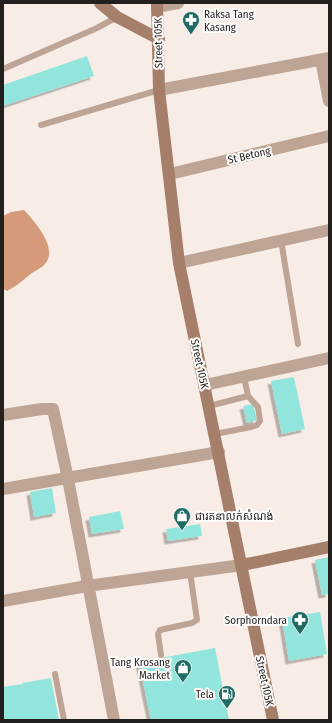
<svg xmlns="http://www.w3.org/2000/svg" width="332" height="723" viewBox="0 0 332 723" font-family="'Fira Sans Condensed','Noto Sans Khmer',sans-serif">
	<defs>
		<filter id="shadow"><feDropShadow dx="-3.5" dy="3.5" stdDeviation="0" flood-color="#0004"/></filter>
	</defs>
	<rect width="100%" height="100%" fill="#f8ede6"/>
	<path fill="#d49a7a" d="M24,210C34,221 59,248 45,264C42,268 36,270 32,273C23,280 17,286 7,291L3,289V216L11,212Z"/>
	<g fill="#92e5dc" filter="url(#shadow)">
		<path d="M87,56L94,76L3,106V85Z"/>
		<path d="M294,377L305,429L282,434L271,381Z"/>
		<path d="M253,404L257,420L247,423L243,406Z"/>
		<path d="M52,488L56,513L34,517L30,492Z"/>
		<path d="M120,511L124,529L92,534L89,517Z"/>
		<path d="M200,524L202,536L168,541L166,529Z"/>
		<path d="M329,557V594L322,595L315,560Z"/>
		<path d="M320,612L327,654L289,661L282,618Z"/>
		<path d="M215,648L229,720H151L139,662Z"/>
		<path d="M51,678L59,720H29L22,683Z"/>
		<path d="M22,684L29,720H3V687Z"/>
	</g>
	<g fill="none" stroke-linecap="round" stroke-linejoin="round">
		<g stroke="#bea495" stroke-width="6">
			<path d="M3,69L97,28L117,17"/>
			<path d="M41,125L159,90"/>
			<path d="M281,240L298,344"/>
			<path d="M209,406L248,396"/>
			<path d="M215,434L251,427L257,425L260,421L258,407L248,396L244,377"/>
			<path d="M161,655L158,634L160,630L192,623L197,620L190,572"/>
			<path d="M55,674L64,720"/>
		</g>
		<g stroke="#bea495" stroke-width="12">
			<path d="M157,7L178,3"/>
			<path d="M321,60L329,101"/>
			<path d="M159,90L329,58"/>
			<path d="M170,174L329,136"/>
			<path d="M179,263L329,230"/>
			<path d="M205,385L329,358"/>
			<path d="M3,415L42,409H53L68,479L114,720"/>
			<path d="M3,489L219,452"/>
			<path d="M3,601L87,586L242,565"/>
		</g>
		<g stroke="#a57f6a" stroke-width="12">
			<path d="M100,3L117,17L159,39"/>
			<path d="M157,3L159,90L179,263L273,720"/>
			<path d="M242,565L329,547"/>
		</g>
	</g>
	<defs>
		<symbol id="pharmacy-pin" viewBox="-11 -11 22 30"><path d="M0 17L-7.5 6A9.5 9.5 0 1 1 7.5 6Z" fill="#216b65" stroke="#fefcfb"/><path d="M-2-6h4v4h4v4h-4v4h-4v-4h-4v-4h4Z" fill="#fff"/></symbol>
		<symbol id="shop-pin" viewBox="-11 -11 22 30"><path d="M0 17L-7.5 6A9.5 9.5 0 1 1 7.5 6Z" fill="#216b65" stroke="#fefcfb"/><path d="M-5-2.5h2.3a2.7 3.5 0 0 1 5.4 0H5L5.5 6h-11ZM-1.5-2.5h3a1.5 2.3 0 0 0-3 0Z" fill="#fff"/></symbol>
		<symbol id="fuel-pin" viewBox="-11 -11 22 30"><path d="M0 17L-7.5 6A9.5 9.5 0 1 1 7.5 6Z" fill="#216b65" stroke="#fefcfb"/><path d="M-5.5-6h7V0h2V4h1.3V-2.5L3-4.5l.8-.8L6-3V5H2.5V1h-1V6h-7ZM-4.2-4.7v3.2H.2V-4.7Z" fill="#fff"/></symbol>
	</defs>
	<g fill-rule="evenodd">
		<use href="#pharmacy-pin" x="181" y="10" width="20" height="27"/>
		<use href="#shop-pin" x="172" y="506" width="20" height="27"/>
		<use href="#pharmacy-pin" x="290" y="610" width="20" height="27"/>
		<use href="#shop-pin" x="173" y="658" width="20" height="27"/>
		<use href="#fuel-pin" x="217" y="684" width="20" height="27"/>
	</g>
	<g text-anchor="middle" stroke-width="4" stroke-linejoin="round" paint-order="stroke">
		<g font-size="11" fill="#231f1d" stroke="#fefcfb" text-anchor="end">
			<text x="204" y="18" text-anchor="start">Raksa Tang<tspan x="204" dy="13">Kasang</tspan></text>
			<text x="195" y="520" text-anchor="start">ជារតនាលក់សំណង់</text>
			<text x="287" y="624">Sorphorndara</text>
			<text x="170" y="666">Tang Krosang<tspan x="170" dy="13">Market</tspan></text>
			<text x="214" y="698">Tela</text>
		</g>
		<g font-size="11" fill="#231f1d" stroke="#fefcfb">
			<text transform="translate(158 43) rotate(-91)" y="4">Street 105K</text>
			<text transform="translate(249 155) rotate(-13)" y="4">St Betong</text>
			<text transform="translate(200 364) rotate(78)" y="4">Street 105K</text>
			<text transform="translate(265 681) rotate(78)" y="4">Street 105K</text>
		</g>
	</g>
	<rect width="332" height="723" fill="none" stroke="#231f1d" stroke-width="8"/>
</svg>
